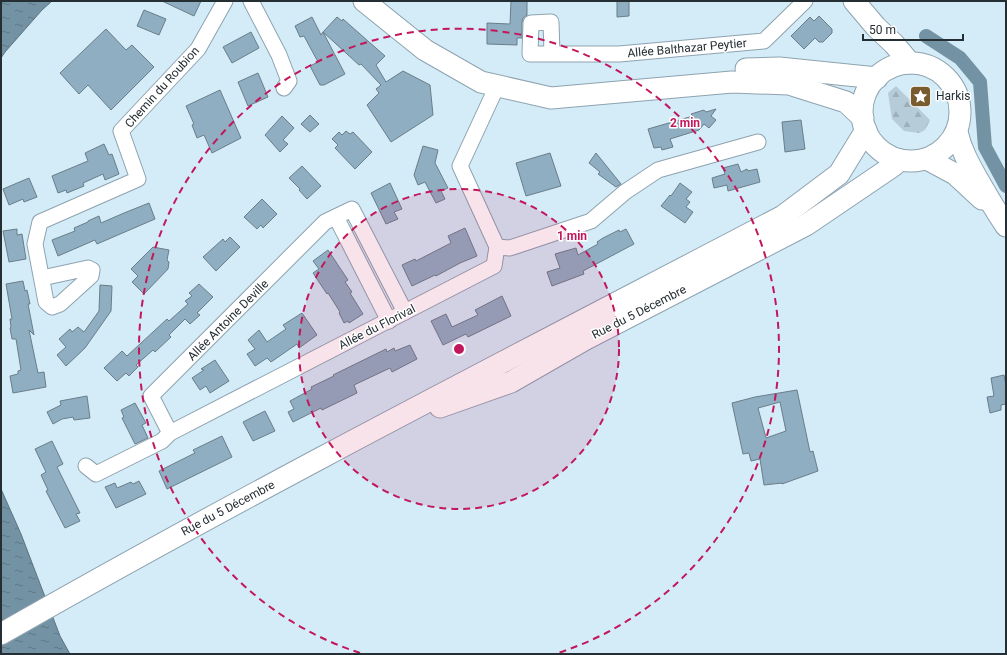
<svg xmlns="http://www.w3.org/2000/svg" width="1007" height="655" viewBox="0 0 1007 655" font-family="Roboto,sans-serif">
	<defs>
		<pattern id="forest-firs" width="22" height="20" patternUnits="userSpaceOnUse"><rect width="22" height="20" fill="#b6ccd8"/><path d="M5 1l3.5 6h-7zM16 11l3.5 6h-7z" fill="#9cb0ba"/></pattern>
		<pattern id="water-ripples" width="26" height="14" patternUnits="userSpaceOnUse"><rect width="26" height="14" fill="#7392a3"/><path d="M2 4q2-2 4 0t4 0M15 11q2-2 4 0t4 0" fill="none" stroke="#5e7885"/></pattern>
	</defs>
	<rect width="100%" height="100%" fill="#d4ebf8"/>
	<path fill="url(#forest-firs)" d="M896,86L930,120L925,130L919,133L904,131L892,119L888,93Z"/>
	<g fill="url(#water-ripples)" stroke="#5c7481">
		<path d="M1,1H52L42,10L5,52L1,58Z"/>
		<path d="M1,489L21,534L60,636L70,654H1Z"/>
	</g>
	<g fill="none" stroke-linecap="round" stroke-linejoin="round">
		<path stroke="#7392a3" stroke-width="14" d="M926,36L960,58L980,82L985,147L1006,186"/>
	</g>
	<g fill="#8faec1" stroke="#697e8a" fill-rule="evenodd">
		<path d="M162,1H201L194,16Z"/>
		<path d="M511,1H527V15L523,18L522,22V38H517V45L487,44V23L510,24Z"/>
		<path d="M617,1H629V16L617,17Z"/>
		<path d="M144,10L166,19L159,35L137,26Z"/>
		<path d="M819,16L832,29V33L823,42H819L815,38L804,49L791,36L810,17L814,21Z"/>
		<path d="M312,17L321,35L323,32L345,74L324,85H320L310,66L318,62L304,36L300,37L295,26Z"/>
		<path d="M337,17L342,21L343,19L385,56L376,65L386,82L403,71L430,85L433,115L391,142L367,105L379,93L376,89L381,85L361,64L359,65L323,32Z"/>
		<path d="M106,29L126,50L132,45L154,67L111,110L88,85L79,94L60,73Z"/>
		<path d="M251,32L259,48L232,63L223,47Z"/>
		<path d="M258,73L268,97L248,106L238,82Z"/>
		<path d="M220,90L241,138L212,153L204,135L197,138L192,125L194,124L186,106Z"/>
		<path d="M716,109L711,116L716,120L709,128L704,124L699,130L670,139L673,147L662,150L661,147L654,148L648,129L693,116L691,114L704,110L706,112Z"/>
		<path d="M310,115L319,124L310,132L301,124Z"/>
		<path d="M282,116L294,128L283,140L288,144L280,152L265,135Z"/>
		<path d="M801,120L805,149L785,152L782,122Z"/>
		<path d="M346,131L350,134L353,132L372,152L355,169L335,148L338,145L332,139L339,132L342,135Z"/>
		<path d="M104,144L109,155L112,154L119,174L105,180L103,174L83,183L84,186L67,193L66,190L58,193L52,176L88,161L85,153Z"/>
		<path d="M423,146L438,150L435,163L448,188L441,191L445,199L436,203L425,182L418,185L414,175Z"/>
		<path d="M550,153L561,186L526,196L516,163Z"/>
		<path d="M596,153L621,184L616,187L598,174L600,172L589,163Z"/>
		<path d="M738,164L741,172L747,169L748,171L757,169L760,182L728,191L727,185L714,188L712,178L725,174L723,168Z"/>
		<path d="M302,166L321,186L307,199L299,190L300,189L289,178Z"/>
		<path d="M29,178L37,197L24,202L23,199L9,205L3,189Z"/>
		<path d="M390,183L402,209L394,212L398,219L386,224L371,193Z"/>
		<path d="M680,183L692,192L686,199L690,202L686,207L693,212L685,223L661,206L670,195L671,196Z"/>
		<path d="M262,199L277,214L263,228L261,225L257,229L244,217Z"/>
		<path d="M149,203L155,219L97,244L95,240L58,256L52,240L75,231L74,228L88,222V221L99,216L101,223L124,213Z"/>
		<path d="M465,228L477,256L460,263L436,276L435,275L412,286L402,265L415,259L416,261L451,243L448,236Z"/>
		<path d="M17,229V235L22,234L26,259L9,262L3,231Z"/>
		<path d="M626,229L634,244L583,271L584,274L552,286L547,272L560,268L555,254L576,248L578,255L598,244L597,242L603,238L619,230L620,232Z"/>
		<path d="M230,237L240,247L216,271L203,257L223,239L225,242Z"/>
		<path d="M153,247L169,250L167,260L169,262L168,269L144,294L132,282L138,276L131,269Z"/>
		<path d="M328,250L348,280L345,282L352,292L350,293L363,314L349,323L348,321L344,323L339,313L340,312L328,293L327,294L313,273L319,269L313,261Z"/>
		<path d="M23,281L25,291L27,290L30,304H28L34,335L29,330L38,373L44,372L46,387L13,393L10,376L18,374V371L21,370L16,339H12L10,328L11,327L10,319H12L6,284Z"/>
		<path d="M199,284L213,297L197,313L200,315L190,324L185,319L169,335L171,337L155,352L153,350L136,365L138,367L129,376L126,373L117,381L104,368L122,351L127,356L167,319L169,321L188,304L185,301L192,296L189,293Z"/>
		<path d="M100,285L112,286L111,311L85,348L66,366L57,355L66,347L59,339L70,329L72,332L78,327L84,332L99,311Z"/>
		<path d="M502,296L511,316L468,337L466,334L443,345L431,321L446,314L452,327L478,315L475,310Z"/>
		<path d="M302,313L317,335L299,348L297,344L271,362L267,358L255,366L247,354L255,349L248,340L259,330L267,342L286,329L283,325Z"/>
		<path d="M410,345L417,359L392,372L390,368L354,385L357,393L322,410L321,408L293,422L288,412L294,409L290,401L312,389L311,387L334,376L333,375L386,349L387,352L394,348L395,351Z"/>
		<path d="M215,360L229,381L210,393L206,386L200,390L192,378L204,370L201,369Z"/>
		<path d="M1004,375L1006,386V404L1001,405V410L990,413L987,397L994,396L991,378Z"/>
		<path d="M797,390L810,452L813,451L818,471L782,484V483L764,485L760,459L751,461L749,453L743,454L732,403L755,397ZM780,402L786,431L766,438L758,408Z"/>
		<path d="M87,396L90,418L74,420L73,417L62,419L53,424L47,412L61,405L60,401Z"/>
		<path d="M135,403L146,423L142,425L148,438L135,444L122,418L124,417L121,410Z"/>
		<path d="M265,411L275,431L253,441L243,422Z"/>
		<path d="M222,436L232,457L167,489L159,471L195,453L193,450Z"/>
		<path d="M52,441L63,464L57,467L80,513L76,514L80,521L65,528L46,491L48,490L41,475L46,472L35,449Z"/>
		<path d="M139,481L146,494L116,508L105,487L115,483L117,488L131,482L133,484Z"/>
	</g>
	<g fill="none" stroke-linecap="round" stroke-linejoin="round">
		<defs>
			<g id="street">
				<path d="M251,1L279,55L289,81L284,88"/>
				<path d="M552,54L551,22L531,23L530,54H619L764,41L805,1"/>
				<path d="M336,217L389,321"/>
				<path d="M497,247L510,248L591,221L625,192L658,170L758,142"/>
				<path d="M42,278L88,268L92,270L91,276L60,304L52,307L46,302L35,244L40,222L138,179L121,131L198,49L225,1"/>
				<path d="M170,433L151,396L325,222L352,209L405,312"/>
				<path d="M86,466L96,474L162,441L170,433L494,266L497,247L460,166L497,86"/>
			</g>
			<g id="secondary">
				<path d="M364,1L425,50L481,82L551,98L732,82L789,84L846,102L863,118"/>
				<path d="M854,1L876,27L894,44L910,63"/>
				<circle cx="911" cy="112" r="49"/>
				<path d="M746,69L779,68L877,78"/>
				<path d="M957,132C961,150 969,164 978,180C987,196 996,211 1006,226"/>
				<path d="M927,159L955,174L982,199"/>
				<path d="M440,407L511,382L586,339L806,225L893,166L900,160"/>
				<path d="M1,634C258,487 521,353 783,216L839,174L866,130"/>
			</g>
		</defs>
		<use href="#street" stroke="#8ea3af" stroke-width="17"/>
		<use href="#secondary" stroke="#8ea3af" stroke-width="23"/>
		<use href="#street" stroke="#fff" stroke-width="15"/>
		<use href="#secondary" stroke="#fff" stroke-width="21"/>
	</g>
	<circle cx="459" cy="349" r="160" fill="#c2185b" fill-opacity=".12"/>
	<g fill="none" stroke="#c2185b" stroke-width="2" stroke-dasharray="7 5">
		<circle cx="459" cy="349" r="160"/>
		<path d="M360 653A320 320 0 1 1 558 653"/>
	</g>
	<defs>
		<symbol id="sight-square" viewBox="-11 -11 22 22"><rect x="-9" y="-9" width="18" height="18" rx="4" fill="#785c2f" stroke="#fff"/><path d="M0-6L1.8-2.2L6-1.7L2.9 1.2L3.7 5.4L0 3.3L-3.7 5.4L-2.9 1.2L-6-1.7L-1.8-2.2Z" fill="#fff"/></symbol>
	</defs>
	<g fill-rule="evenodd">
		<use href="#sight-square" x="908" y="84" width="25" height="25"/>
	</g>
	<g text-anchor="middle" stroke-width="3" stroke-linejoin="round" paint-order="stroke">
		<g font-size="12" fill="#252e33" stroke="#fff">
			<text transform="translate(687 48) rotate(-5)" y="4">Allée Balthazar Peytier</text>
			<text transform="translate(162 87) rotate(-48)" y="4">Chemin du Roubion</text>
			<text transform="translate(639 312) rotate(-27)" y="4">Rue du 5 Décembre</text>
			<text transform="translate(228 320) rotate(-45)" y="4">Allée Antoine Deville</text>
			<text transform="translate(377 327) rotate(-27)" y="4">Allée du Florival</text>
			<text transform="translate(228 508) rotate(-28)" y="4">Rue du 5 Décembre</text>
		</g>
		<g font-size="12" fill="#252e33" stroke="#fff" text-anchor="start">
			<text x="936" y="100">Harkis</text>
		</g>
	</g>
	<circle cx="459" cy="349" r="6" fill="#c2185b" stroke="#fff" stroke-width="2"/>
	<g font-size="12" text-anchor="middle" font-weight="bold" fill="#c2185b" stroke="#fff" stroke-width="3" stroke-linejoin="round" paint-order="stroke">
		<text x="685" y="127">2 min</text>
		<text x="572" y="240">1 min</text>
	</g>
	<rect width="1007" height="655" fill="none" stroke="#252e33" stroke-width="4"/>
	<path d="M863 34v6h100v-6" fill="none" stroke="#252e33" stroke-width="2"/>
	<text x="869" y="34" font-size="12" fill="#252e33" stroke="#ffffff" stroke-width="3" paint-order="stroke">50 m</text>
</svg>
